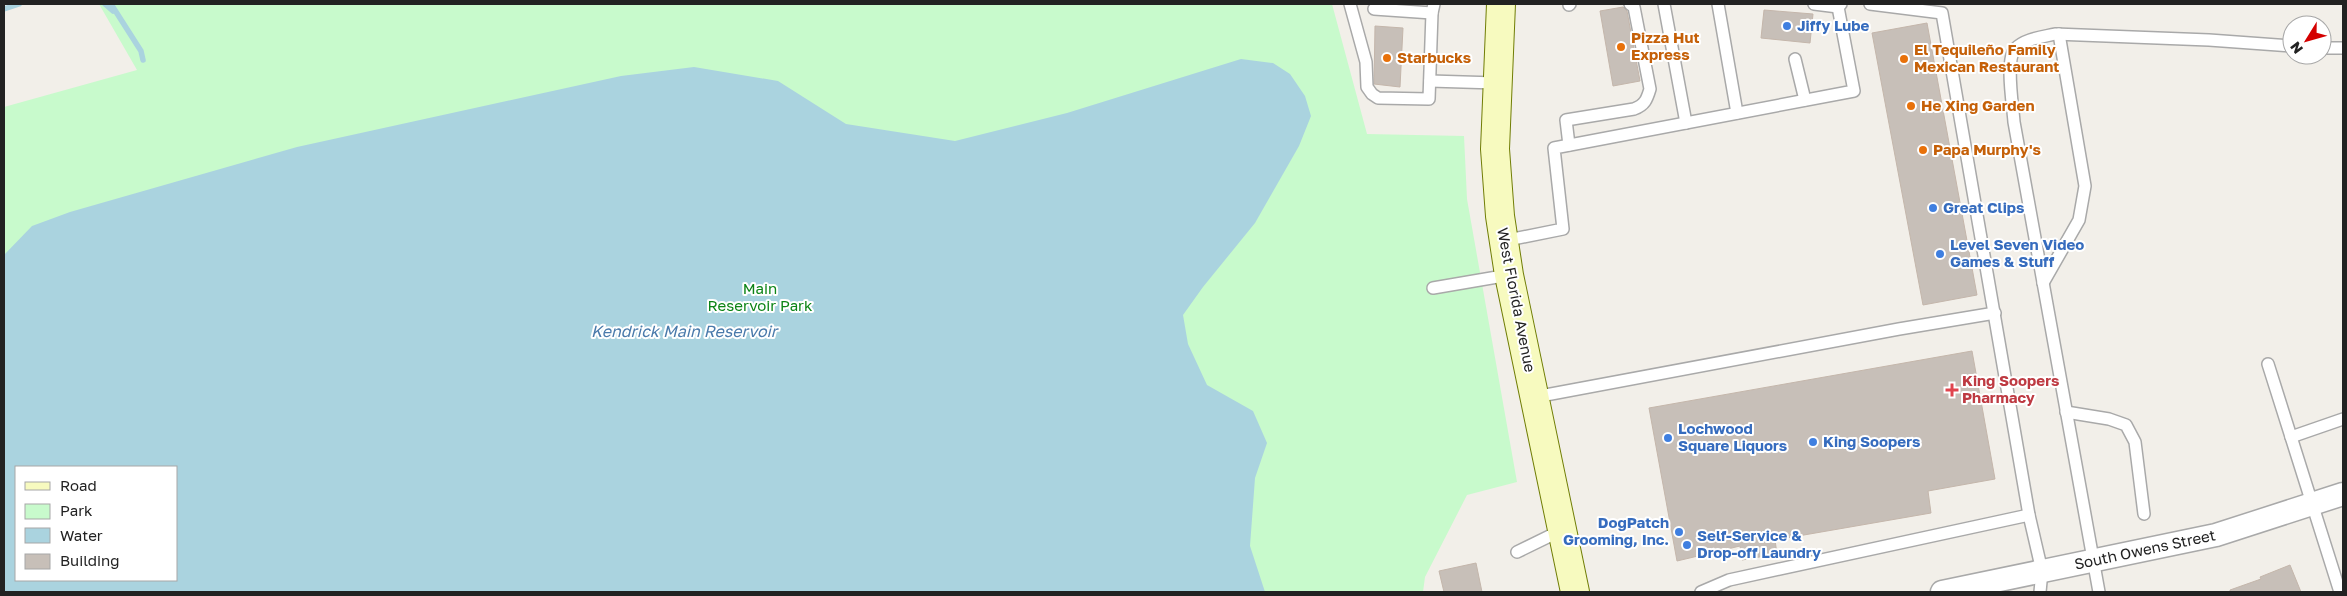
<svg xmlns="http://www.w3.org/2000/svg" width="2347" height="596" viewBox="0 0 2347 596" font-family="'Golos Text',sans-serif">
	<rect width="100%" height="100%" fill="#f2efe9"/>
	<path fill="#c8facc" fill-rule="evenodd" d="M99,4H1332L1367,134L1464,136L1467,199L1517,482L1467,495L1425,577L1423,592H4V107L137,70ZM16,467H176V580H16Z"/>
	<path fill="#aad3df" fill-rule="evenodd" d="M1241,59L1273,63L1290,74L1305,96L1311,116L1299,146L1255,223L1203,287L1183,315L1188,344L1207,385L1253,411L1267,443L1255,478L1250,546L1265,592H4V255L32,226L70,212L297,147L621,76L694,67L778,81L846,124L955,141L1067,113ZM16,467H176V580H16Z"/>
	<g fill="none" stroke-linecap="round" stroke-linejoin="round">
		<g stroke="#aad3df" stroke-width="5.5">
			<path d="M105,4L113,11"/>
			<path d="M111,4L141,51L143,60"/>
			<path d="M4,9L19,4"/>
		</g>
	</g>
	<g fill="#c7bfb8" stroke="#c4b6ab">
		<path d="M1623,7L1627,11L1640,81L1613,86L1600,11Z"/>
		<path d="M1764,10L1813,14L1810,43L1761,38Z"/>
		<path d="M1927,23L1977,295L1923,305L1872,33Z"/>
		<path d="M1375,26L1403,28L1400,87L1374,84Z"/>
		<path d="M1972,351L1995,479L1928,491L1931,513L1775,540L1777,554L1742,560L1740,546L1677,561L1649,408Z"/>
		<path d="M1476,563L1482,592H1444L1439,571Z"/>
		<path d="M2290,565L2301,592H2230V590L2261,579L2260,577Z"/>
	</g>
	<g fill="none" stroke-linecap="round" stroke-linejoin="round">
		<defs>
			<g id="lane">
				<path d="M1350,4L1366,62L1367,87L1372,94L1378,98L1429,99L1432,13L1434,4"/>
				<path d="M1664,4L1686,123"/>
				<path d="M1718,4L1737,113"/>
				<path d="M1814,4L1838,7"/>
				<path d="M1870,4L1942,13L2029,515L2042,571L2040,592"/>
				<path d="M1569,5L1570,4"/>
				<path d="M1374,9L1432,13"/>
				<path d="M2322,48H2343"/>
				<path d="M1795,59L1805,100"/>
				<path d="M1430,81L1496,83"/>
				<path d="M1569,145L1566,120L1634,109C1645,105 1647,99 1650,89L1634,7L1630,4"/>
				<path d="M1503,241L1563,229L1554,148L1854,91L1838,7L1841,4"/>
				<path d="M2043,283L2079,220L2085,186L2059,34"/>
				<path d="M1433,288L1509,275"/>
				<path d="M2268,364L2340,592"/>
				<path d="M1535,397L1899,329L1995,313"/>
				<path d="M2066,412L2109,419L2126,425L2135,442L2144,514"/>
				<path d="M2291,437L2343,419"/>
				<path d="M1517,552L1562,530"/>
				<path d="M1701,592L1729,580L2029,515"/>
				<path d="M2099,592L2014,122C2013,106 2005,60 2015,49C2024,39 2042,37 2055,34L2209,40L2292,46"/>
			</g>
			<path id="street" d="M1942,592L2216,535L2343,494"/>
			<path id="secondary" d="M1501,4L1495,149L1500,216L1509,275L1575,592"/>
		</defs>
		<use href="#lane" stroke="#a9a9a9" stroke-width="14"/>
		<use href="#street" stroke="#a9a9a9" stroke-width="25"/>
		<use href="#secondary" stroke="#707d05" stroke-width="30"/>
		<use href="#lane" stroke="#fff" stroke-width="11"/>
		<use href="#street" stroke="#fff" stroke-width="22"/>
		<use href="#secondary" stroke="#f7fabf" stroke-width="28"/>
	</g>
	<g fill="#3f7fe0" stroke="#fff" stroke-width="2">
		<circle cx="1787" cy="26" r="5"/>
		<circle cx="1933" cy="208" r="5"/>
		<circle cx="1940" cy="254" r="5"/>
		<circle cx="1668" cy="438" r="5"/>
		<circle cx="1813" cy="442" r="5"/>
		<circle cx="1679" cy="532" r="5"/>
		<circle cx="1687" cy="545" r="5"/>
	</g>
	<g fill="#e8710a" stroke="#fff" stroke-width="2">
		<circle cx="1621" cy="47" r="5"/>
		<circle cx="1387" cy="58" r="5"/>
		<circle cx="1904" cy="59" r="5"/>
		<circle cx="1911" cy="106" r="5"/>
		<circle cx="1923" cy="150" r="5"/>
	</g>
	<path fill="#e0444e" stroke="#fff" stroke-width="2" d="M1949.5 382.5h5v5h5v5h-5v5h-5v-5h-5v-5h5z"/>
	<g text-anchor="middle" stroke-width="4" stroke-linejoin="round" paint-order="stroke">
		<g font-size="15" font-weight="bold" fill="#366cbe" stroke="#fff" text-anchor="start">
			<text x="1797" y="31">Jiffy Lube</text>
			<text x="1943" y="213">Great Clips</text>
			<text x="1950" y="250">Level Seven Video<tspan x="1950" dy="17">Games &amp; Stuff</tspan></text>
			<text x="1678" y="434">Lochwood<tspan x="1678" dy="17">Square Liquors</tspan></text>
			<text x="1823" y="447">King Soopers</text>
			<text x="1669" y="528" text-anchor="end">DogPatch<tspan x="1669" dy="17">Grooming, Inc.</tspan></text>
			<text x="1697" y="541">Self-Service &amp;<tspan x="1697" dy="17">Drop-off Laundry</tspan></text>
		</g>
		<g font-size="15" font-weight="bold" fill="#c56008" stroke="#fff" text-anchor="start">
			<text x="1631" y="43">Pizza Hut<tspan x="1631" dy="17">Express</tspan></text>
			<text x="1914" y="55">El Tequileño Family<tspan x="1914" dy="17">Mexican Restaurant</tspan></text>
			<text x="1397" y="63">Starbucks</text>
			<text x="1921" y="111">He Xing Garden</text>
			<text x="1933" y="155">Papa Murphy's</text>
		</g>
		<g font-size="15" fill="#0c8416" stroke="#fff">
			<text x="760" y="294">Main<tspan x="760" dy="17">Reservoir Park</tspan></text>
		</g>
		<g font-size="15" fill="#222" stroke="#fff">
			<text transform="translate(1516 300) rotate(79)" y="5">West Florida Avenue</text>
			<text transform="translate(2145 550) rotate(-12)" y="5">South Owens Street</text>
		</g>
		<g font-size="15" font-weight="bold" fill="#be3a42" stroke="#fff" text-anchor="start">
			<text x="1962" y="386">King Soopers<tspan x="1962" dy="17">Pharmacy</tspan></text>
		</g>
		<g font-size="16" font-style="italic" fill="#4a7aab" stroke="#fff">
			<text x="684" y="337">Kendrick Main Reservoir</text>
		</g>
	</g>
	<rect width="2347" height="596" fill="none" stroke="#222222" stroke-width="10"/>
	<rect x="15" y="466" width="162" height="115" fill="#ffffff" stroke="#a7a7a7"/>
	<rect x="25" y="482" width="25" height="8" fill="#f7fabf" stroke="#a7a7a7"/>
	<text x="60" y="491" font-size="15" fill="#222222">Road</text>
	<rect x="25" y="504" width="25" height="15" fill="#c8facc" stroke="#a7a7a7"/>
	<text x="60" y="516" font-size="15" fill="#222222">Park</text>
	<rect x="25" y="528" width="25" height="15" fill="#aad3df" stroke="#a7a7a7"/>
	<text x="60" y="541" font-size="15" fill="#222222">Water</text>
	<rect x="25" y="554" width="25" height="15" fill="#c7bfb8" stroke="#a7a7a7"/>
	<text x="60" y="566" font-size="15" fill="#222222">Building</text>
	<g transform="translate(2307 40) rotate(233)"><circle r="24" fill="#ffffff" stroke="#a7a7a7"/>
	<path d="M0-4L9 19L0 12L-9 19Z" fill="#d40000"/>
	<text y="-8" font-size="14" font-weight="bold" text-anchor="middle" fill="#222222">N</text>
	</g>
</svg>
